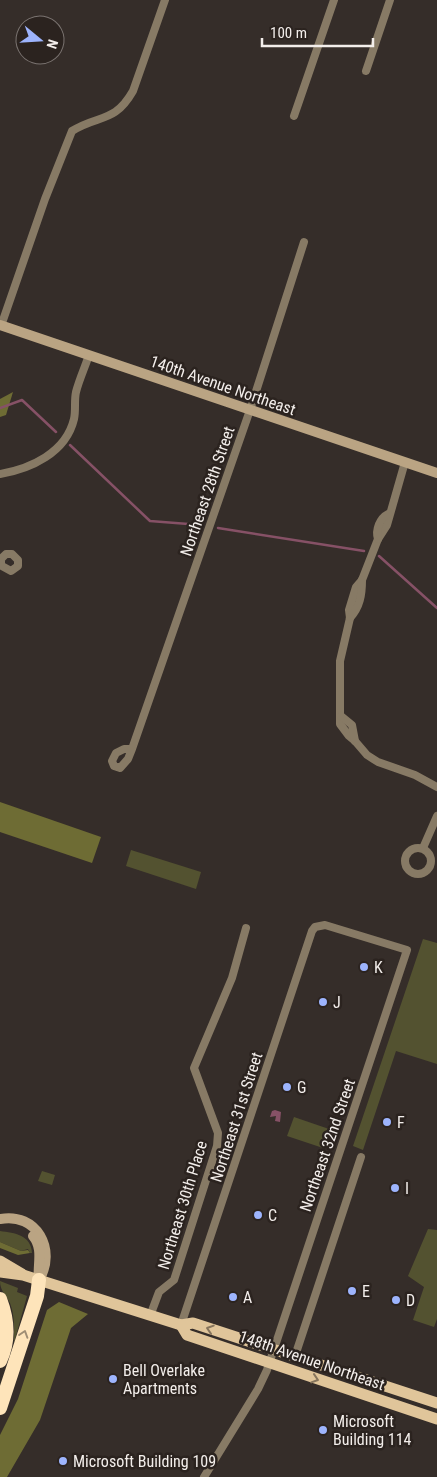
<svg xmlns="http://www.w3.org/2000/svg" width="437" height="1477" viewBox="0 0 437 1477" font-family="'Roboto Condensed',sans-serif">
	<rect width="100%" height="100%" fill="#352d29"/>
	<g fill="#535230">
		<path d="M131,850L201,872L196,889L126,866Z"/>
		<path d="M423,939L437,943V1064L396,1051L363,1150L353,1146Z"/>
		<path d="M294,1117L329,1129L323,1148L287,1136Z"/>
		<path d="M42,1171L55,1175L52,1185L38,1181Z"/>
		<path d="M428,1229L437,1230V1319L434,1327L413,1320L424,1287L408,1276Z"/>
		<path d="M0,1231C15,1233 31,1235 32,1253H30L28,1249L21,1251L0,1242Z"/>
		<path d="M0,1281L18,1288L17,1292L27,1296L14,1343C14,1329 15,1316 10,1303C6,1295 0,1291 0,1281Z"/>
	</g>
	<g fill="#6e6c34">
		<path d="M13,392L6,415L0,417V399Z"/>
		<path d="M0,802L101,837L92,863L0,832Z"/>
		<path d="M0,1242L21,1251L28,1250L30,1253L18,1255L0,1248Z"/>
		<path d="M59,1302L88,1314L71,1328L40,1420L7,1477H0V1435L18,1399L47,1310Z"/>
	</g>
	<path fill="#865166" d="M275,1110L281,1112L280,1122L275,1121L276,1116L270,1117L272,1111Z"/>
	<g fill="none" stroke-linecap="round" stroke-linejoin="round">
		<g stroke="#865166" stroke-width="2.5">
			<path d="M0,408L22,400L56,432"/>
			<path d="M70,445L150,521L201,525"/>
			<path d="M218,528L364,551"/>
			<path d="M379,556L437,608"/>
		</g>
		<g stroke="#877a65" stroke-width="8">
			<path d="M366,71L390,0"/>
			<path d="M294,116L334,0"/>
			<path d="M1,326L45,199L72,131C99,114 114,124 133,91L165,0"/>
			<path d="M405,462L387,525L378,539L362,580L356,587L349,610L350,618L340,661V724L349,736L355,741L367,755L378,762L415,775L437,787"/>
			<path d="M0,474C30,469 66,453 74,419C76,410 74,401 76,392C79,380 85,367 89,355"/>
			<path d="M378,539C375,530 380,518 388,514"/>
			<path d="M0,565L11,571L18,566V560L12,554H6L1,559V565"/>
			<path d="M350,618C360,607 362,595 362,580"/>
			<path d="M341,716L352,725L355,741"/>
			<path d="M132,749L128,759L120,768L114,766L112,761L116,753L124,749H132L250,410L304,242"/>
			<circle cx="418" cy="861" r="13"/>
			<path d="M423,848L437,816"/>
			<path d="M150,1316L159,1292L174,1280L217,1146L218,1133L194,1068L232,978L246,928"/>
			<path d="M181,1325L312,931L315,927L325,925L407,950L267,1370L258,1389L204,1477"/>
			<path d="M295,1356L361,1157"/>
		</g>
		<g stroke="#baa483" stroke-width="10">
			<path d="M0,325L437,473"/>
			<path d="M0,1219C37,1212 57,1250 39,1280"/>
			<path d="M33,1236C44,1249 37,1265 39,1280"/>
		</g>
		<g stroke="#e0c59a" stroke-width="11">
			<path d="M0,1261L22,1274"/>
			<path d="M0,1272L23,1275L181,1325L193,1323L437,1403"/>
			<path d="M181,1325L187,1335L437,1419"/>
		</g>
		<g stroke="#fee4ba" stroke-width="14">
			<path d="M0,1299C8,1320 10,1340 0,1361"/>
			<path d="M0,1408L37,1296L39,1280"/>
		</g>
	</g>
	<defs><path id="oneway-chevron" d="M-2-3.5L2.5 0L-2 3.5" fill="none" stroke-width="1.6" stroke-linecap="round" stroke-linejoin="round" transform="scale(1.25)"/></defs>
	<g stroke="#86745c">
		<use href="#oneway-chevron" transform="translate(210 1329) rotate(-162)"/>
		<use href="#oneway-chevron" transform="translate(315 1379) rotate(18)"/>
	</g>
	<use stroke="#9f8d74" href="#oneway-chevron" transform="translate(24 1334) rotate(-72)"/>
	<g fill="#9db4fd" stroke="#2b231f" stroke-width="2">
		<circle cx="364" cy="967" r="5"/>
		<circle cx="323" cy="1002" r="5"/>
		<circle cx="287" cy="1087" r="5"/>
		<circle cx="387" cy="1122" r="5"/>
		<circle cx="395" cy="1188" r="5"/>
		<circle cx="258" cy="1215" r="5"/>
		<circle cx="352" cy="1291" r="5"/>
		<circle cx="233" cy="1297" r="5"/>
		<circle cx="396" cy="1300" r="5"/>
		<circle cx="113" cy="1379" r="5"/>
		<circle cx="323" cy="1430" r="5"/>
		<circle cx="63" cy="1461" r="5"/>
	</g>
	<g text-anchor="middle" stroke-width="5" stroke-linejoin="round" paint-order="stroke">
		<g font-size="16" fill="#f3eeeb" stroke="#2b231f">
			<text transform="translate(223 385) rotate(19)" y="6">140th Avenue Northeast</text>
			<text transform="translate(207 491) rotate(-71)" y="6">Northeast 28th Street</text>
			<text transform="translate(236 1117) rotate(-72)" y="6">Northeast 31st Street</text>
			<text transform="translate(327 1145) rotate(-71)" y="6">Northeast 32nd Street</text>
			<text transform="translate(182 1205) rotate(-73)" y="6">Northeast 30th Place</text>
			<text transform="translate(312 1360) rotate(19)" y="6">148th Avenue Northeast</text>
		</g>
		<g font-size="16" fill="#f3eeeb" stroke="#2b231f" text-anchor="start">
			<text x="374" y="973">K</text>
			<text x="333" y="1008">J</text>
			<text x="297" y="1093">G</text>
			<text x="397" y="1128">F</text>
			<text x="405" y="1194">I</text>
			<text x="268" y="1221">C</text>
			<text x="362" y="1297">E</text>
			<text x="243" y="1303">A</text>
			<text x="406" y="1306">D</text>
			<text x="123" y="1376">Bell Overlake<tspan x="123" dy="18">Apartments</tspan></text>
			<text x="333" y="1427">Microsoft<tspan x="333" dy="18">Building 114</tspan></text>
			<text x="73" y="1467">Microsoft Building 109</text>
		</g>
	</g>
	<g transform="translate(40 40) rotate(108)"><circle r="24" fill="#2b231f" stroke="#7b7471"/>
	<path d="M0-4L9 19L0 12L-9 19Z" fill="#9db4fd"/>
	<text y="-8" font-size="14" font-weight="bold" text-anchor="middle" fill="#f3eeeb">N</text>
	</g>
	<path d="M262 38v8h111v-8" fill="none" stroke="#f3eeeb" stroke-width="2.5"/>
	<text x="270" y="38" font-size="15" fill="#f3eeeb" stroke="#2b231f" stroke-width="4" paint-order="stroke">100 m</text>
</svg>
